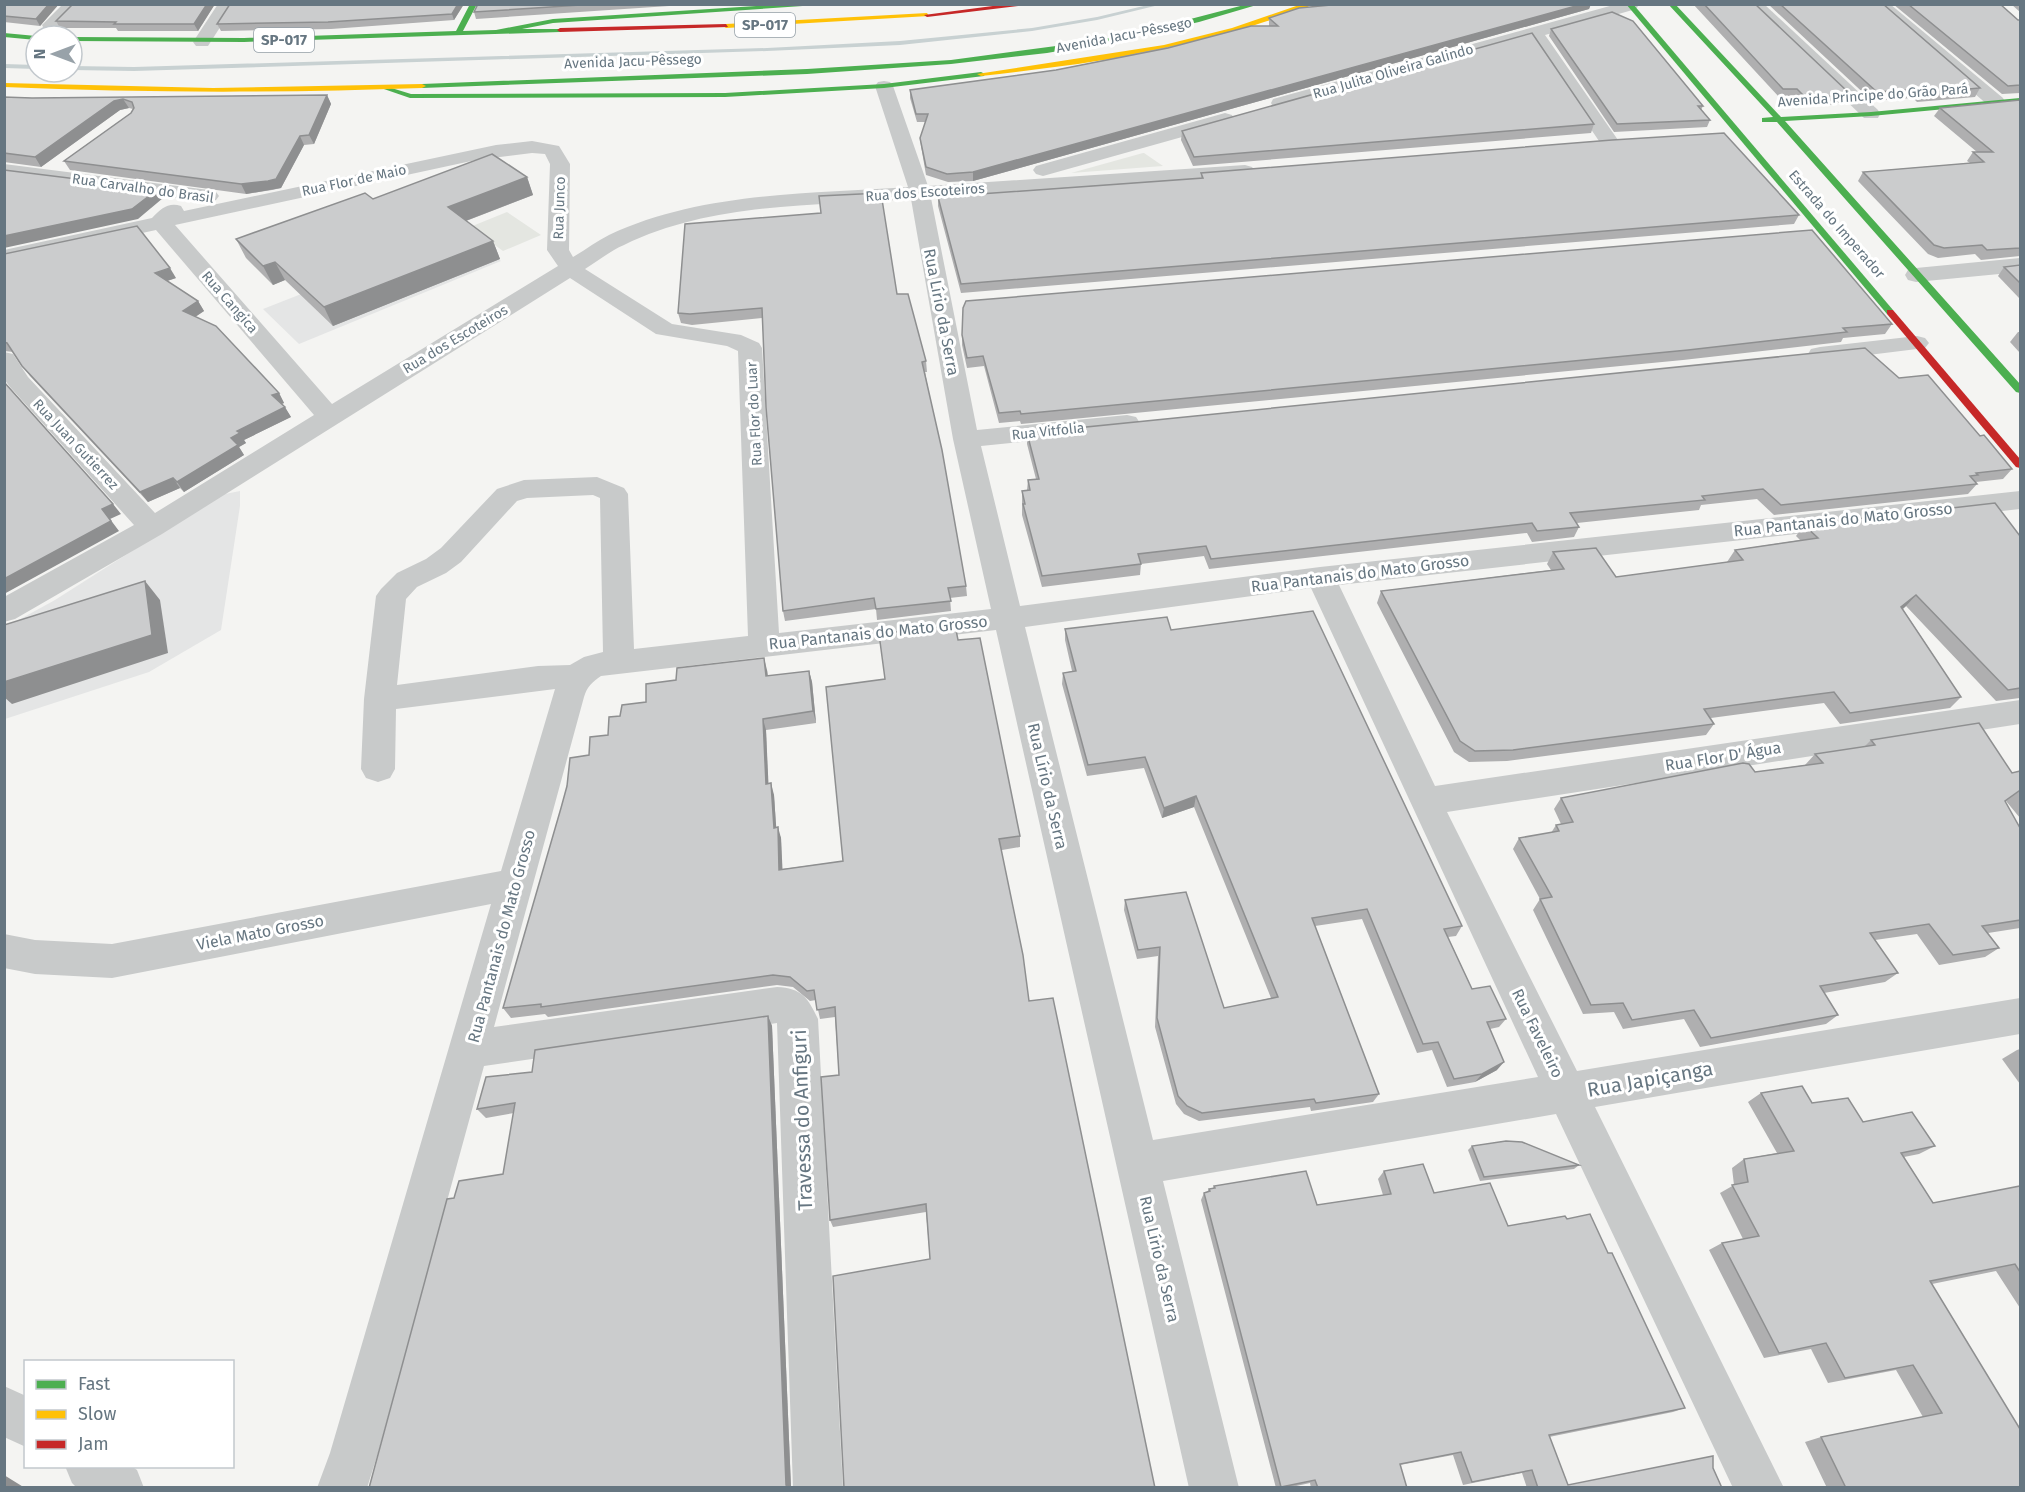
<svg xmlns="http://www.w3.org/2000/svg" width="2025" height="1492" viewBox="0 0 2025 1492" font-family="'Fira Sans',sans-serif">
	<rect width="100%" height="100%" fill="#f4f4f2"/>
	<g fill="#e4e5e5">
		<path d="M462,231L501,261L299,344L263,309Z"/>
		<path d="M240,491V506L221,630L149,672L5,719L4,628L55,600L220,495Z"/>
	</g>
	<g fill="#e4e6e1">
		<path d="M1144,153L1163,166L1071,173L1143,153Z"/>
		<path d="M507,212L541,235L503,251L470,227Z"/>
	</g>
	<g fill="none" stroke-linecap="round" stroke-linejoin="round">
		<g fill="#c8d1d2" fill-rule="evenodd">
			<path d="M1152,4H1163L1097,20L1032,31L900,45L767,51L134,71L72,70V66L134,67L767,48L900,41L1032,28L1097,17Z"/>
			<path d="M4,64L36,65V69L4,68Z"/>
		</g>
		<g fill="#c8caca" fill-rule="evenodd">
			<path d="M63,4H81L56,29H44L42,25Z"/>
			<path d="M218,4H235L208,46H196L193,42Z"/>
			<path d="M1617,4L1638,6L1636,9L1545,35L1618,140L1615,144H1601L1530,39L1280,109L1273,107L1271,103L1273,99Z"/>
			<path d="M1746,4H1764L1878,110L1880,114L1878,118H1864Z"/>
			<path d="M1871,4H1890L2003,98L2005,102L2003,106H1989Z"/>
			<path d="M884,81L890,82L893,86L928,186L1245,165L1252,167L1255,171L1252,175L1245,177L931,198L977,430L1127,415L1136,417L1140,423L1136,429L1127,431L981,446L1020,606L1320,567L2020,491V509L1339,585L1435,786L2020,700V724L1447,812L1577,1071L2020,998V1034L1595,1107L1784,1488H1733L1556,1114L1163,1181L1239,1488H1189L996,630L601,676C592,682 587,687 584,697L494,1027L777,987C802,988 808,998 818,1019L843,1488H793L777,1023L484,1066L378,1453L367,1488H317L330,1453L491,904L112,978L35,974L4,968V934L35,940L112,944L501,871L555,689L396,709L395,769L390,778L378,782L366,778L361,769L364,699L376,596L381,589L397,573L426,559L441,548L497,489L524,480L597,477L624,488L628,494L634,649L748,636L738,351L727,346L656,334L570,278L162,534L15,619L4,622V597L134,525L10,387L4,379V352L13,354L28,377L155,513L314,415L156,230L4,263V250L152,218C161,209 168,202 181,206L184,211L496,145L532,141L559,146L570,164L569,250L573,257C585,250 597,241 609,235C701,192 808,194 908,187L875,86L878,82ZM532,153L545,154L550,164L547,250L558,266L332,404L175,225L476,160ZM911,199L953,439L991,609L779,633L762,348L759,343L741,335L672,324L585,269C598,261 610,251 624,245C712,202 816,206 911,199ZM593,495L600,498L603,652L584,657L570,665L538,666L397,685L406,599L417,587L446,573L461,562L517,501L527,498ZM1311,588L1538,1077L1153,1140L1025,627Z"/>
			<path d="M1225,113L1232,115L1234,119L1232,123L1043,176L1036,174L1033,170L1036,166Z"/>
			<path d="M4,164L209,190L216,192L219,196L216,200L209,202L4,176Z"/>
			<path d="M2020,258V272L1916,282L1908,280L1905,275L1908,270L1916,268Z"/>
			<path d="M1917,336L1925,338L1929,343L1925,348L1820,361L1811,359L1808,354L1811,349L1820,347Z"/>
			<path d="M4,1386L26,1396V1447L4,1437Z"/>
			<path d="M65,1466H131L137,1470L144,1488H77L72,1483Z"/>
		</g>
		<g fill="#4caf50" fill-rule="evenodd">
			<path d="M470,4H477L463,31L496,30L553,19L788,4H832L553,23L522,29H562L560,32L244,42L72,41V37L244,38L456,31Z"/>
			<path d="M1248,4H1260L1199,22L1115,41L1047,53L951,64L807,74L422,88L418,86L422,84L807,69L951,60L1094,41L1156,28Z"/>
			<path d="M1626,4H1633L1893,310V314H1887Z"/>
			<path d="M1668,4H1675L1781,117L1871,112L2020,98V102L1871,116L1785,121L2020,384V393L2016,392L1777,122H1762V118L1773,117Z"/>
			<path d="M4,33L36,36V40L4,37Z"/>
			<path d="M981,72L985,74L984,76L884,88L725,97L410,98L381,88L385,86L411,94L725,93L884,84Z"/>
		</g>
		<g fill="#ffc107" fill-rule="evenodd">
			<path d="M1302,4H1313C1297,13 1278,18 1261,23C1171,54 1075,65 981,76L977,74L1164,45L1232,28Z"/>
			<path d="M927,13L929,16L726,28L723,26L726,24Z"/>
			<path d="M4,83L213,88L422,84L426,86L422,88C283,93 144,93 4,87Z"/>
		</g>
		<g fill="#c62828" fill-rule="evenodd">
			<path d="M1008,4H1035L927,17L924,15Z"/>
			<path d="M726,24L728,27L560,32L557,30L560,28Z"/>
			<path d="M1887,310H1893L2020,459V468L2016,467L1887,314Z"/>
		</g>
	</g>
	<g fill="#afafb0">
		<path d="M4,4H59L40,26L4,22Z"/>
		<path d="M73,4H215L198,31H118L116,28H60L56,21Z"/>
		<path d="M230,4H464L454,20L331,29L221,31L217,24Z"/>
		<path d="M478,4H699L476,19L474,12Z"/>
		<path d="M1342,4H1591L1589,9L973,181L948,182L926,175L921,146L920,138L926,122H917L910,98V90L1056,70L1269,26V18Z"/>
		<path d="M1693,4H1755L1848,92L1843,101L1833,105H1801L1793,97H1779Z"/>
		<path d="M1768,4H1883L1980,88L1975,97L1917,102L1913,98L1872,101Z"/>
		<path d="M1893,4H2000L2018,20H2020V93L2002,94Z"/>
		<path d="M2011,4H2020V12Z"/>
		<path d="M1551,29L1703,106L1701,110L1710,120L1707,127L1614,132L1549,36Z"/>
		<path d="M327,95L331,104L314,144L304,145L281,188L272,190L246,194L70,170L64,161L131,113L133,109L129,108L120,110L41,167L4,162V97L32,98Z"/>
		<path d="M2020,100V256L1981,260L1975,254L1938,258L1928,254L1858,181L1863,172L1970,163L1967,161L1973,152H1977L1934,116L1940,108Z"/>
		<path d="M1594,124L1591,133L1193,166L1181,140L1182,131Z"/>
		<path d="M1201,173L1799,215L1794,224L961,293L938,206V197L1201,178Z"/>
		<path d="M527,177L533,195L466,221L493,241L500,259L333,326L285,280L273,285L246,258L236,239L373,199Z"/>
		<path d="M4,254L176,278L167,281L198,301L204,311L195,317L279,393L284,403L282,404L291,417L244,440L246,443L239,447L244,455L184,492L180,488L148,502L30,376L14,352L4,351Z"/>
		<path d="M2020,265V299L1998,276L2004,267Z"/>
		<path d="M897,294L926,361L927,372H925L966,586L967,596L950,598L951,611L877,620L876,609L785,621L783,611L762,318L692,325L681,323L678,313Z"/>
		<path d="M1892,324L1885,334L1843,338L1841,342L1683,360L1021,424L1020,421L999,423L984,366L967,368L962,345V335Z"/>
		<path d="M2018,332H2020V353L2010,342Z"/>
		<path d="M1899,378L1980,436L2012,469L2003,479L1976,482L1977,484L1968,494L1774,515L1757,499L1701,505L1699,510L1577,523L1579,527L1574,537L1532,542L1527,533L1209,569L1204,556L1141,564L1140,575L1042,587L1022,515V491L1027,490L1028,480L1036,479L1027,444V433Z"/>
		<path d="M1804,525L2020,536V698L1996,701L1906,606L1903,609L1961,697L1950,708L1840,724L1824,703L1711,718L1714,724L1706,735L1507,761L1469,762L1454,752L1377,603L1381,591L1551,570L1547,564L1553,552L1616,577L1727,562L1735,550L1800,540L1796,536Z"/>
		<path d="M1065,629L1171,630L1462,926L1456,936L1448,937L1472,989L1506,1019L1499,1027L1490,1029L1497,1070L1475,1082L1447,1087L1432,1050L1417,1053L1362,919L1315,926L1379,1094L1373,1102L1311,1111L1310,1107L1199,1121L1184,1114L1176,1104L1155,1027L1158,956L1137,959L1124,910L1125,900L1224,1008L1271,998L1194,807L1162,818L1144,768L1087,776L1062,684L1063,673L1072,671L1065,640Z"/>
		<path d="M958,640L1020,836V847L1002,850L930,1259L926,1212L833,1227L830,1220L839,1075L835,1017L820,1019L816,1000L810,1001L793,987L777,985L548,1017L545,1014L511,1018L503,1008L589,755L608,735L620,716L767,670L768,676L809,671L812,682L816,723L766,730L768,784L774,795L776,827L781,838L782,869L843,861L885,679Z"/>
		<path d="M1871,740L2012,773L2020,771V818L2006,801L2005,802L2020,828V928L1988,933L1999,948L1985,957L1939,965L1917,934L1875,940L1898,973L1885,982L1824,993L1838,1015L1826,1024L1700,1047L1684,1019L1623,1029L1614,1012L1583,1014L1533,910L1540,899L1513,849L1519,838L1551,833L1556,825L1561,824L1554,809L1561,798L1805,765L1815,754L1864,747Z"/>
		<path d="M768,1016L772,1026L791,1487L454,1198L503,1174L514,1113L486,1118L477,1109L532,1072Z"/>
		<path d="M2020,1049V1084L2002,1059L2017,1050Z"/>
		<path d="M1761,1093L1812,1103L1863,1122L1935,1146L1919,1154L1904,1157L1933,1203L2020,1186V1308L1996,1271L1932,1284L2020,1488H1827L1805,1442L1821,1437L1923,1417L1896,1370L1828,1383L1811,1349L1764,1358L1709,1250L1722,1243L1743,1239L1720,1193L1734,1185L1732,1168L1744,1159L1777,1153L1748,1102Z"/>
		<path d="M1472,1146L1579,1165L1574,1169L1480,1181L1468,1150Z"/>
		<path d="M1384,1171L1508,1226L1567,1219L1608,1253L1685,1408L1673,1412L1549,1437L1568,1485L1713,1468L1722,1488H1527L1522,1473L1463,1485L1453,1455L1400,1465L1407,1488H1311L1310,1483L1287,1488H1276L1201,1200L1204,1193L1207,1192L1209,1189L1213,1188L1214,1186L1317,1205L1383,1195L1378,1179Z"/>
	</g>
	<g fill="#8e8f90">
		<path d="M49,4H59L40,26L36,19Z"/>
		<path d="M207,4H215L198,31L194,24Z"/>
		<path d="M458,4H464L454,20L452,14Z"/>
		<path d="M1583,4H1591L1589,9L973,181V172Z"/>
		<path d="M1848,92L1843,101L1833,105L1838,96Z"/>
		<path d="M327,95L331,104L314,144L309,135Z"/>
		<path d="M123,99L129,108L120,110L41,167L35,157L114,101Z"/>
		<path d="M300,136L304,145L281,188L246,194L241,184Z"/>
		<path d="M527,177L533,195L455,225L448,207Z"/>
		<path d="M158,189L163,198L138,219L4,248V236Z"/>
		<path d="M493,241L500,259L333,326L324,307Z"/>
		<path d="M275,262L285,280L273,285L263,266Z"/>
		<path d="M170,268L176,278L161,283L155,273Z"/>
		<path d="M198,301L204,311L189,321L183,311Z"/>
		<path d="M279,393L284,403L278,405L272,395Z"/>
		<path d="M285,407L291,417L244,440L246,443L239,447L244,455L184,492L177,482L231,438L237,431Z"/>
		<path d="M173,478L180,488L148,502L140,492Z"/>
		<path d="M113,504L121,514L110,519L119,531L4,594V579L102,509Z"/>
		<path d="M145,581L160,600L168,653L12,704L4,697V682Z"/>
		<path d="M1916,595L1906,606L1891,618L1901,607Z"/>
		<path d="M764,658L767,670L769,688L766,676Z"/>
		<path d="M809,671L812,682L816,723L813,711Z"/>
		<path d="M763,719L766,730L769,795L766,784Z"/>
		<path d="M771,783L774,795L777,839L774,828Z"/>
		<path d="M1196,796L1194,807L1162,818L1164,808Z"/>
		<path d="M778,827L781,838L783,880L779,870Z"/>
		<path d="M768,1016L772,1026L791,1488L786,1485Z"/>
		<path d="M1504,1062L1497,1070L1475,1082L1482,1074Z"/>
		<path d="M4,1475L25,1488H6L4,1486Z"/>
	</g>
	<g fill="#cbcccd" stroke="#8e8f90" stroke-width="1.5">
		<path d="M4,4H49L36,19L4,16Z"/>
		<path d="M73,4H207L194,24H114L116,22L56,21Z"/>
		<path d="M230,4H458L452,14L328,22L217,24Z"/>
		<path d="M478,4H596L474,12Z"/>
		<path d="M1342,4H1583L973,172L947,174L926,167L920,138L928,114H916L910,90L1056,70L1168,48L1251,26H1278L1269,18L1299,8Z"/>
		<path d="M1704,4H1755L1848,92L1838,96L1805,97L1797,89H1783Z"/>
		<path d="M1780,4H1883L1980,88L1922,93L1918,89L1877,92Z"/>
		<path d="M1908,4H2000L2018,20H2020V85L2008,86Z"/>
		<path d="M1612,12L1633,21L1703,106H1698L1710,120L1617,124L1551,29Z"/>
		<path d="M1532,33L1594,124L1194,157L1182,131Z"/>
		<path d="M327,95L309,135L300,136L276,179L268,181L241,184L64,161L131,113L134,108L132,102L123,99L114,101L35,157L4,153V97L32,98Z"/>
		<path d="M2020,100V248L1987,250L1982,245L1944,248L1934,245L1863,172L1984,162L1973,152H1993L1940,108Z"/>
		<path d="M1724,133L1799,215L961,284L938,197L1203,178L1201,173L1612,140Z"/>
		<path d="M492,154L527,177L448,207L493,241L324,307L275,262L263,266L236,239L365,193L373,199Z"/>
		<path d="M4,170L158,189L132,209L4,236Z"/>
		<path d="M881,193L897,294H908L926,361L922,362L942,450L966,586L948,588L951,601L876,609L874,598L783,611L766,407L762,308L690,314L678,313L685,224L821,213L819,196Z"/>
		<path d="M137,226L170,268L155,273L198,301L183,311L216,326L279,393L272,395L285,407L237,431L240,433L231,438L238,445L177,482L173,478L140,492L22,366L7,343L4,342V254Z"/>
		<path d="M1812,230L1892,324L1843,328L1847,332L1688,350L1021,414L1020,411L999,413L983,356L967,358L962,335L963,308L966,301Z"/>
		<path d="M2020,265V283L2004,267Z"/>
		<path d="M1865,348L1899,378L1928,375L1980,436L1984,435L2012,469L1976,473L1978,475L1970,476L1977,484L1781,505L1763,489L1702,496L1705,500L1570,513L1579,527L1537,531L1532,523L1211,559L1206,546L1138,554L1141,564L1042,576L1023,504H1025L1022,491L1030,490L1028,480L1039,479L1027,433Z"/>
		<path d="M4,382L113,504L102,509L111,521L4,579Z"/>
		<path d="M1995,503L2020,536V688L2008,690L1916,595L1901,607L1961,697L1850,713L1834,692L1704,709L1714,724L1513,750L1475,751L1460,741L1381,591L1564,569L1553,552L1596,548L1616,577L1743,560L1735,550L1818,538L1804,525Z"/>
		<path d="M145,581L152,635L4,682V625Z"/>
		<path d="M1313,611L1462,926L1444,929L1472,989L1490,986L1506,1019L1487,1022L1504,1062L1482,1074L1454,1079L1438,1042L1423,1044L1367,909L1312,918L1379,1094L1316,1103L1314,1099L1202,1113L1187,1106L1178,1096L1157,1018L1160,947L1138,950L1125,900L1186,892L1224,1008L1278,997L1196,796L1164,808L1145,757L1088,765L1063,673L1076,671L1065,629L1167,617L1171,630Z"/>
		<path d="M955,625L958,640L980,638L1020,836L999,839L1023,955L1029,1001L1053,998L1155,1488H844L833,1276L930,1259L926,1204L830,1220L821,1077L839,1075L835,1007L817,1010L814,990L807,991L790,977L773,975L541,1007V1004L503,1008L561,808L567,786L570,758L589,755L590,737L608,735L609,717L620,716L622,705L646,702V684L676,680L677,668L764,658L766,676L809,671L813,711L763,719L766,784L771,783L774,828L778,827L779,870L843,861L826,687L885,679L879,634Z"/>
		<path d="M1979,723L2012,773L2020,771V792L2019,791L2005,801L2020,828V920L1982,926L1999,948L1953,955L1929,924L1870,933L1898,973L1820,986L1838,1015L1711,1038L1694,1010L1632,1020L1623,1003L1591,1005L1540,899L1552,897L1519,838L1559,831L1556,825L1573,822L1561,798L1743,763L1749,764L1755,772L1823,763L1815,754L1875,745L1871,740Z"/>
		<path d="M768,1016L786,1485L791,1488H369L447,1199L454,1198L459,1181L503,1174L515,1103L477,1109L486,1077L532,1072L535,1050Z"/>
		<path d="M1802,1086L1812,1103L1848,1098L1863,1122L1912,1112L1935,1146L1901,1153L1933,1203L2020,1186V1272L2015,1264L1930,1281L2020,1429V1488H1846L1821,1437L1942,1413L1913,1365L1845,1378L1826,1343L1779,1353L1722,1243L1759,1236L1732,1185L1748,1182L1744,1159L1794,1151L1761,1093Z"/>
		<path d="M1506,1141L1522,1142L1579,1165L1484,1177L1472,1146Z"/>
		<path d="M1423,1164L1434,1193L1490,1183L1508,1226L1565,1216L1567,1219L1590,1214L1608,1253H1612L1685,1408L1549,1435L1568,1485L1713,1456V1468L1722,1488H1538L1532,1470L1472,1482L1461,1452L1400,1464L1407,1488H1318L1315,1480L1281,1487L1204,1193L1210,1191L1209,1189L1215,1188L1214,1186L1306,1171L1317,1205L1391,1194L1384,1171Z"/>
	</g>
	<g text-anchor="middle" stroke-width="6" stroke-linejoin="round" paint-order="stroke">
		<g font-size="14" fill="#667681" stroke="#fff">
			<text transform="translate(1124 35) rotate(-11)" y="5">Avenida Jacu-Pêssego</text>
			<text transform="translate(633 61) rotate(-2)" y="5">Avenida Jacu-Pêssego</text>
			<text transform="translate(1393 71) rotate(-16)" y="5">Rua Julita Oliveira Galindo</text>
			<text transform="translate(1873 95) rotate(-4)" y="5">Avenida Principe do Grão Pará</text>
			<text transform="translate(354 180) rotate(-12)" y="5">Rua Flor de Maio</text>
			<text transform="translate(143 188) rotate(8)" y="5">Rua Carvalho do Brasil</text>
			<text transform="translate(925 192) rotate(-4)" y="5">Rua dos Escoteiros</text>
			<text transform="translate(559 208) rotate(-88)" y="5">Rua Junco</text>
			<text transform="translate(1837 224) rotate(49)" y="5">Estrada do Imperador</text>
			<text transform="translate(230 302) rotate(49)" y="5">Rua Cangica</text>
			<text transform="translate(455 339) rotate(-31)" y="5">Rua dos Escoteiros</text>
			<text transform="translate(754 414) rotate(-93)" y="5">Rua Flor do Luar</text>
			<text transform="translate(1048 431) rotate(-6)" y="5">Rua Vitfolia</text>
			<text transform="translate(76 444) rotate(47)" y="5">Rua Juan Gutierrez</text>
		</g>
		<g fill="#fff" stroke="#949fa7" stroke-width="1.5">
			<rect x="735" y="13" width="60" height="24" rx="4.5"/>
			<rect x="254" y="28" width="60" height="24" rx="4.5"/>
		</g>
		<g font-size="15" font-weight="bold" fill="#667681">
			<text x="765" y="30">SP-017</text>
			<text x="284" y="45">SP-017</text>
		</g>
		<g font-size="16" fill="#667681" stroke="#fff">
			<text transform="translate(942 312) rotate(79)" y="6">Rua Lírio da Serra</text>
			<text transform="translate(1843 519) rotate(-6)" y="6">Rua Pantanais do Mato Grosso</text>
			<text transform="translate(1360 573) rotate(-7)" y="6">Rua Pantanais do Mato Grosso</text>
			<text transform="translate(878 632) rotate(-6)" y="6">Rua Pantanais do Mato Grosso</text>
			<text transform="translate(1723 756) rotate(-9)" y="6">Rua Flor D' Água</text>
			<text transform="translate(1048 786) rotate(77)" y="6">Rua Lírio da Serra</text>
			<text transform="translate(260 932) rotate(-11)" y="6">Viela Mato Grosso</text>
			<text transform="translate(501 936) rotate(-75)" y="6">Rua Pantanais do Mato Grosso</text>
			<text transform="translate(1538 1033) rotate(64)" y="6">Rua Faveleiro</text>
			<text transform="translate(1160 1259) rotate(77)" y="6">Rua Lírio da Serra</text>
		</g>
		<g font-size="20" fill="#667681" stroke="#fff">
			<text transform="translate(1650 1079) rotate(-10)" y="7">Rua Japiçanga</text>
			<text transform="translate(802 1120) rotate(-92)" y="7">Travessa do Anfiguri</text>
		</g>
	</g>
	<rect width="2025" height="1492" fill="none" stroke="#667681" stroke-width="12"/>
	<rect x="24" y="1360" width="210" height="108" fill="#ffffff" stroke="#c2c8cd" stroke-width="1.5"/>
	<rect x="36" y="1380" width="30" height="9" fill="#4caf50" stroke="#c2c8cd" stroke-width="1.5"/>
	<text x="78" y="1390" font-size="18" fill="#667681">Fast</text>
	<rect x="36" y="1410" width="30" height="9" fill="#ffc107" stroke="#c2c8cd" stroke-width="1.5"/>
	<text x="78" y="1420" font-size="18" fill="#667681">Slow</text>
	<rect x="36" y="1440" width="30" height="9" fill="#c62828" stroke="#c2c8cd" stroke-width="1.5"/>
	<text x="78" y="1450" font-size="18" fill="#667681">Jam</text>
	<g transform="translate(54 54) rotate(270)"><circle r="28" fill="#ffffff" stroke="#c2c8cd" stroke-width="1.5"/>
	<path d="M0-4.5L10 22L0 15L-10 22Z" fill="#98a2a9"/>
	<text y="-9" font-size="16" font-weight="bold" text-anchor="middle" fill="#667681">N</text>
	</g>
</svg>
